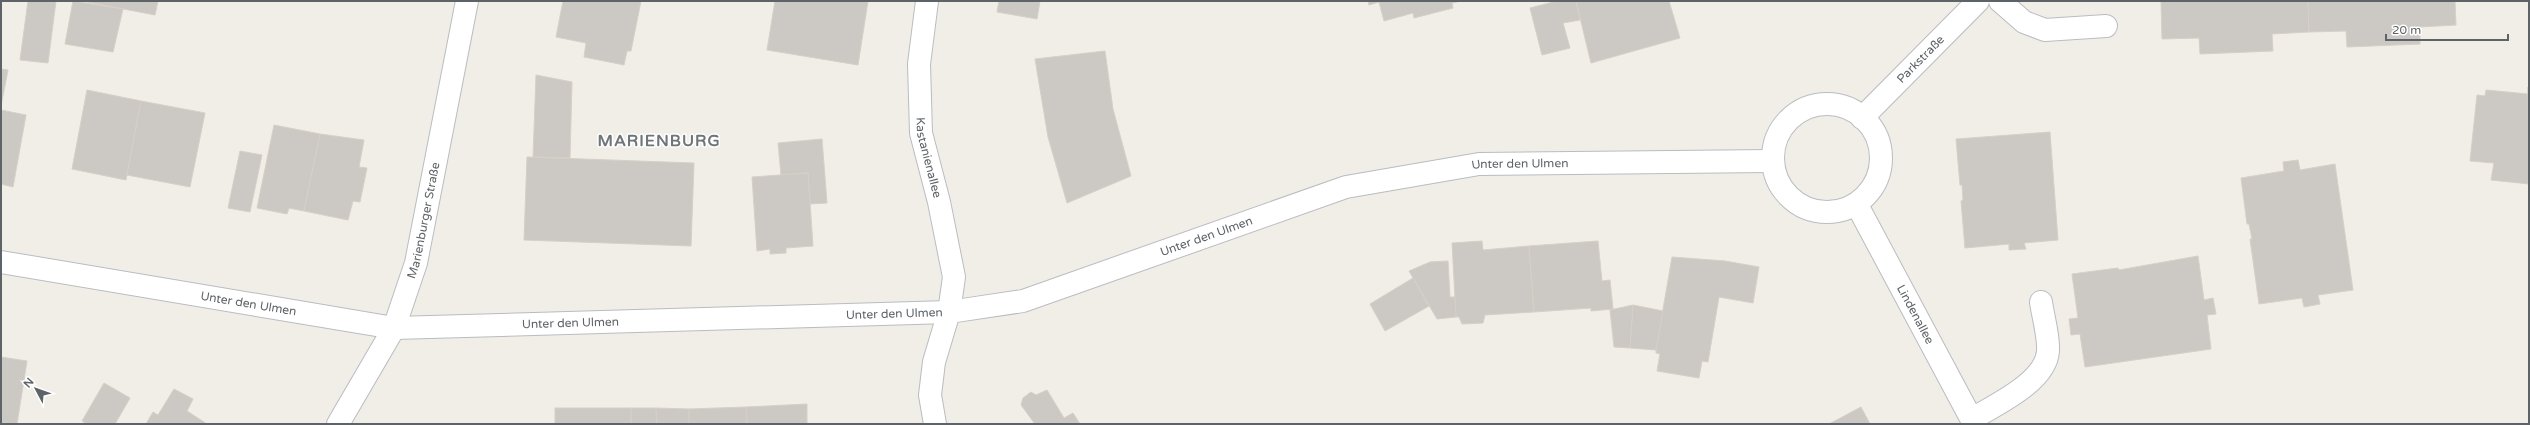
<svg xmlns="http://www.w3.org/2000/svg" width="2530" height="425" viewBox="0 0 2530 425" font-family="'Varela Round',sans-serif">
	<rect width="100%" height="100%" fill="#f1eee7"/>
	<g fill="#ccc9c4" stroke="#d6d0c5">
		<path d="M28,1H56L48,63L20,60Z"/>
		<path d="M73,1L123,9L113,52L65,44Z"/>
		<path d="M82,1H158L155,15Z"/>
		<path d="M563,1H641L631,51H627L624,65L584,57L586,43L556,37Z"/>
		<path d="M775,1H868L858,65L767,50Z"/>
		<path d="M999,1H1040L1037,19L997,12Z"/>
		<path d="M1368,1H1461L1452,3L1453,8L1414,18L1413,13L1384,21L1379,2L1369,5Z"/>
		<path d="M1557,1H1576L1580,20L1563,23L1570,48L1542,55L1530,8Z"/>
		<path d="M1576,1H1669L1680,38L1591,63Z"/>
		<path d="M2161,1H2308L2309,32L2272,34L2273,51L2200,54L2199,38L2162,39Z"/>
		<path d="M2308,1H2455L2456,25L2420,27V44L2347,47L2346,31L2309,32Z"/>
		<path d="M1105,51L1113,109L1131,176L1067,203L1048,137L1035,59Z"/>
		<path d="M1,69L8,70L1,106Z"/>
		<path d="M536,75L572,82L570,158L533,157Z"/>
		<path d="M2528,87L2529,184L2491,180L2494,163L2470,161L2477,95L2485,96L2486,90L2528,94Z"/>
		<path d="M87,90L141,101L126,180L72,169Z"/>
		<path d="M141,101L205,113L190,187L127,175Z"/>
		<path d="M1,110L26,115L13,187L1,184Z"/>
		<path d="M274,125L320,134L304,211L289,208L287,214L257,208Z"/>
		<path d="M2050,132L2058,240L2024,243L2026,249L2009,250V244L1965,248L1961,201L1963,200L1962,185H1960L1956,139Z"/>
		<path d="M320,134L364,140L359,167L367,168L360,202L353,201L348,220L304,211Z"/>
		<path d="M822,139L827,203L810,204L808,173L781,175L778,143Z"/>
		<path d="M240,151L262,155L250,212L228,208Z"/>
		<path d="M527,157L694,163L691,246L524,240Z"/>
		<path d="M2298,160L2300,170L2335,164L2353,290L2318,295L2320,304L2304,307L2302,298L2259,304L2250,239H2252L2249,224H2247L2241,178L2284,171L2283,162Z"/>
		<path d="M808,173L813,246L786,248V253L770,254V249L757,251L752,177Z"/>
		<path d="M1482,241L1483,250L1529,246L1534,312L1485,315L1483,323L1462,324L1459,317H1456L1452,243Z"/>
		<path d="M1598,241L1602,281L1610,280L1613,309L1591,311V308L1534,312L1529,246Z"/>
		<path d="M2198,256L2204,300L2213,298L2216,314L2207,315L2211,349L2085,367L2080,334L2071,335L2069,319L2078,318L2072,274L2118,268L2119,270Z"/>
		<path d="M1672,257L1725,261L1759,267L1753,303L1719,297L1708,362L1702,361L1699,378L1657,371L1660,354L1656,353V350Z"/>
		<path d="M1448,261L1450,297H1455L1456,317L1437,319L1409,271L1430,262Z"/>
		<path d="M1413,278L1429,306L1385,331L1370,304Z"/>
		<path d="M1633,305L1663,311L1656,350L1630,348Z"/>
		<path d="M1633,305L1630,348L1614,347L1610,310Z"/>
		<path d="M1,357L27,361L17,424L1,423Z"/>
		<path d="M104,383L130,398L115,424H87L82,421Z"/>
		<path d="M174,389L193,399L187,411L207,424H146L153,412L158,415Z"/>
		<path d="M1047,390L1064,418L1073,413L1080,424H1035L1021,405L1023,398L1031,392L1036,395Z"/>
		<path d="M807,404V424H747L746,407Z"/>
		<path d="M746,407L747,424H689V409Z"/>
		<path d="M1861,407L1870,424H1829Z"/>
		<rect x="555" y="408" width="76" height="16"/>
		<path d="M631,408H656L657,424H631Z"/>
		<path d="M656,408L689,409V424H657Z"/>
	</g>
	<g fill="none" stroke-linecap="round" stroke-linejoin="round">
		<defs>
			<g id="service">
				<path d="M2000,1L2024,22L2045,30L2106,26"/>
				<path d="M1972,419C1995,405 2046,382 2048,351C2049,336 2043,317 2041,302"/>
			</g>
			<g id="minor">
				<path id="s1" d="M927,1L919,64L921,133L939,202L954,277L949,312L934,362L930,395L935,424"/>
				<circle cx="1827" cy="158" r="54"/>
				<path id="s2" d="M1862,118L1978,1"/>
				<path id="s3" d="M1857,205L1974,424"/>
				<path id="s4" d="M1,262L394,328L949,312L1023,301L1346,187L1479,164L1771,161"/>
				<path id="s5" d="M338,424L394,328L416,263L467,1"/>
			</g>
		</defs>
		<use href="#service" stroke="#b9bcc1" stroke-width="24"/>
		<use href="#minor" stroke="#b9bcc1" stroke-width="24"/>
		<use href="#service" stroke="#fff" stroke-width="22"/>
		<use href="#minor" stroke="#fff" stroke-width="22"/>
	</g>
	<g text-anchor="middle" stroke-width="3" stroke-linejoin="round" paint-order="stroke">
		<g font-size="12" fill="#5e6367" stroke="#fff">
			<text dy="4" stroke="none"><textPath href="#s2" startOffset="83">Parkstraße</textPath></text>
			<text dy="4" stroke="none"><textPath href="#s1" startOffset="158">Kastanienallee</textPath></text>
			<text dy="4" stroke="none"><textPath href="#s4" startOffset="1547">Unter den Ulmen</textPath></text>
			<text dy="4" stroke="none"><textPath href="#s5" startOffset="223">Marienburger Straße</textPath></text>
			<text dy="4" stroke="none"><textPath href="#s4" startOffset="1223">Unter den Ulmen</textPath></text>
			<text dy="4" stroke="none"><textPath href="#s4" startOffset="251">Unter den Ulmen</textPath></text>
			<text dy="4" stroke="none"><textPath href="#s4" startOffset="899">Unter den Ulmen</textPath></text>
			<text dy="4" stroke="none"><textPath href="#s3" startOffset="124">Lindenallee</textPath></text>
			<text dy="4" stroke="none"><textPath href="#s4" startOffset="575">Unter den Ulmen</textPath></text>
		</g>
		<g font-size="16" font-weight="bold" letter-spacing="1" fill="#6f7579" stroke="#fff">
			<text x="659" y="146">MARIENBURG</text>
		</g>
	</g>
	<rect width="2530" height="425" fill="none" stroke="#5e6367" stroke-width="4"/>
	<g transform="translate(36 389) rotate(311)" stroke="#ffffff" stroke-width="3" paint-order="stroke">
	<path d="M0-3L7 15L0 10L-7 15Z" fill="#5e6367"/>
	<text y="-6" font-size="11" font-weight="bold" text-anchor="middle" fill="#5e6367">N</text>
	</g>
	<path d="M2386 34v6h122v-6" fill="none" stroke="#5e6367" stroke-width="2"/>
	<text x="2392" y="34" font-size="12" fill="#5e6367" stroke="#ffffff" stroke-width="3" paint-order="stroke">20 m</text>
</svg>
